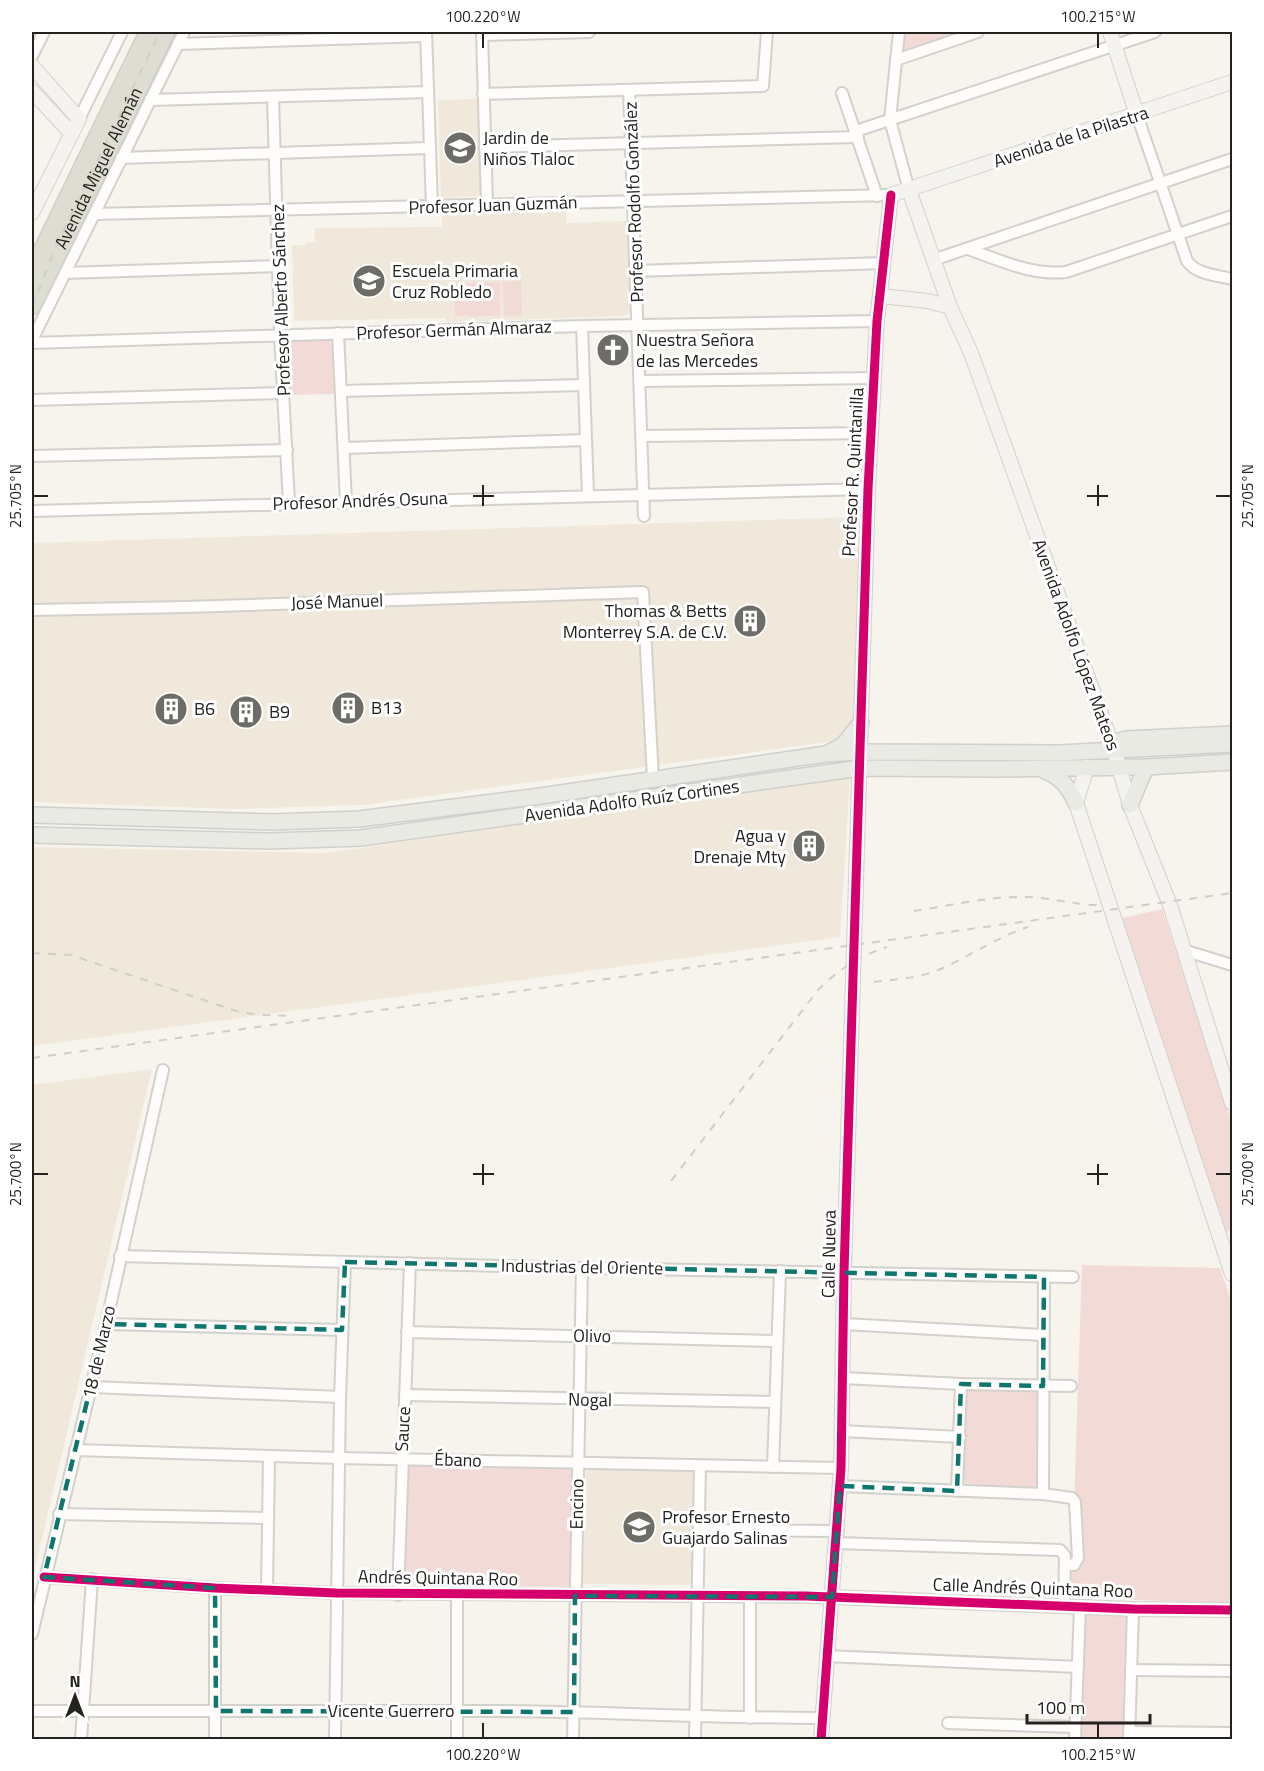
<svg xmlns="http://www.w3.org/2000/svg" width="1264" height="1771" viewBox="0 0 1264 1771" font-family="'Titillium Web',sans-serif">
	<rect width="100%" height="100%" fill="#f7f4ed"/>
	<g fill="#efe8db">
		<path d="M478,99L482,196L441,198L438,100Z"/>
		<path d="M566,211V223L627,221L630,311L627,316L446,322V318L294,321L292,245H306V243L315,242V228L442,227L443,247L442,214Z"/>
		<path d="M859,517L853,722L848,734L828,742L363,805L232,809L32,802V543Z"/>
		<path d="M850,777L840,937L32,1046V847L326,853Z"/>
		<path d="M152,1069L32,1581V1085Z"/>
		<path d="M589,1467L692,1470L694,1472L692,1582L689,1585L585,1584L583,1582L586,1471Z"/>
	</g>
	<g fill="#f2dad7">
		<path d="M900,32H965L898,55Z"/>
		<path d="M521,281L522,315L504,316L503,282Z"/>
		<path d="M500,282V316H455V283Z"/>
		<path d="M327,338L333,344L335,394L288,395L287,346L291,339Z"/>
		<path d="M1162,909L1232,1122V1230L1224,1233L1119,919Z"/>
		<path d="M1082,1265L1220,1268L1232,1303V1604L1071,1597Z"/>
		<path d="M969,1387L1038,1390L1041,1394L1039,1485L1036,1488L966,1484L964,1481L966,1390Z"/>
		<path d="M409,1462L574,1467L571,1585L568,1587L406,1585L404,1582Z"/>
		<path d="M1086,1610L1126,1611L1122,1739L1082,1740Z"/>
	</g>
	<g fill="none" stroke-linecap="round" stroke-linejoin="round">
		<defs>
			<g id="street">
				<path d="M426,32L432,206"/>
				<path d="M482,32L487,205"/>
				<path d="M899,32L890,120L909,190"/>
				<path d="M482,35L589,32"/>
				<path d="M178,44L426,36"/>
				<path d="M32,56L44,32"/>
				<path d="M896,60L978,32"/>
				<path d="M629,90L644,516"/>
				<path d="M842,93L877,196"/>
				<path d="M483,94L763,86L767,32"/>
				<path d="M273,97L280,335L289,503"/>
				<path d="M150,100L428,92"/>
				<path d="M1137,115L1187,261C1197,275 1217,275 1232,279"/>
				<path d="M79,119L122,32"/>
				<path d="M856,131L1155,32"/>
				<path d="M485,147L858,137"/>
				<path d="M121,158L429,148"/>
				<path d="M95,214L891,195"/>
				<path d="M968,249C999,260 1033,276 1066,272L1232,216"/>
				<path d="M933,260L1232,159"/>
				<path d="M636,271L883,263"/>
				<path d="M65,273L278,266"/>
				<path d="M582,326L588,495"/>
				<path d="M338,333L346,502"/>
				<path d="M32,340L184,32"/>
				<path d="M32,343L582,326L877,321"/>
				<path d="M641,381L874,378"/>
				<path d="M341,391L584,385"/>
				<path d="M32,400L284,393"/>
				<path d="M642,436L872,433"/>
				<path d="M344,448L586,440"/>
				<path d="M32,456L287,450"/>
				<path d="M32,511L868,489"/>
				<path d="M32,610L185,607L643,592L653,779"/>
				<path d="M1183,950L1232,965"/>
				<path d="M120,1256L582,1268L1073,1277"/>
				<path d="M106,1324L342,1330"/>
				<path d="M844,1324L1043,1335"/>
				<path d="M407,1332L776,1341"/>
				<path d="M843,1378L961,1384L1071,1386"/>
				<path d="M91,1387L340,1397"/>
				<path d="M405,1395L775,1402"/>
				<path d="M842,1431L960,1437"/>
				<path d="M75,1450L339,1458L841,1468"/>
				<path d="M773,1467L780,1271"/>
				<path d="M840,1486L1043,1494L1072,1498L1075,1502L1078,1558L1074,1565H1065"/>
				<path d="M957,1491L961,1384"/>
				<path d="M1043,1494L1044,1277"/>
				<path d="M59,1514L267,1518"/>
				<path d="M699,1530L838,1531"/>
				<path d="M836,1543L1060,1550L1065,1556L1064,1606"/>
				<path d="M44,1577L215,1588L336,1593L832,1597"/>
				<path d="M215,1588V1740"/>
				<path d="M267,1590L269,1456"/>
				<path d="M398,1595L410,1263"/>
				<path d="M32,1634L106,1324L163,1070"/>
				<path d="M826,1656L1078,1667"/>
				<path d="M1131,1670L1232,1671"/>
				<path d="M32,1711C187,1712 343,1710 499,1711C607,1712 714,1718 822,1718"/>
				<path d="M750,1718V1596"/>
				<path d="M948,1723L1075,1727"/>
				<path d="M1129,1732L1232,1733"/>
				<path d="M81,1740L92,1579"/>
				<path d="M335,1740L340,1397L345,1262"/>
				<path d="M457,1740V1595"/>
				<path d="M573,1740L582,1268"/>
				<path d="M695,1740L700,1466"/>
				<path d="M1075,1740L1080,1606"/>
				<path d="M1129,1740L1133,1609"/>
			</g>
			<g id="secondary">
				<path d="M1110,32L1137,115"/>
				<path d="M32,66L79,119L32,213"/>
				<path d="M32,91L72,134"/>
				<path d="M909,190L950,307L971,353L1019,486L1114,750L1130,805L1170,905L1232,1103"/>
				<path d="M880,296L928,301L950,307"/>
				<path d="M1087,767L1076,803L1232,1274"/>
				<path d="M832,1597L1133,1609L1232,1610"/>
				<path d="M821,1740L841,1468L844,1272L868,489L877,321L891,195L1232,82"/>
			</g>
			<g id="primary">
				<path d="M1110,744L1126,739L1232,734"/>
				<path d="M828,753L843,745L861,723"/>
				<path d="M1043,770C1061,777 1068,786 1076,803"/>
				<path d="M1130,805L1146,767"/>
				<path d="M32,815L273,822L359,819L533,797L826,754L861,752L1059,753L1232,744"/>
				<path d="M32,835L269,841L361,838L860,768L997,769L1146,767L1232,762"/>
			</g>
			<g id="highway">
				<path d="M32,273L149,32"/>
				<path id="s1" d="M32,305L165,32"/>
			</g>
		</defs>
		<use href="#street" stroke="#d3d1cc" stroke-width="14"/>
		<use href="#secondary" stroke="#d3d1cc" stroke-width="16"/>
		<use href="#primary" stroke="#d0cfcc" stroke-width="18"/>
		<use href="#highway" stroke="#d0cfcc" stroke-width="21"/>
		<use href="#street" stroke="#fefdfc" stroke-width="10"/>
		<use href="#secondary" stroke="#f4f3f0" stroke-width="14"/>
		<use href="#primary" stroke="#e9eae3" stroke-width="15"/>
		<use href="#highway" stroke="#ddddd1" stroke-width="18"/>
		<g stroke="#cfcecc" stroke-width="2" stroke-dasharray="8 8" stroke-linecap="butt">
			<path d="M32,307L56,246L160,32"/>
			<path d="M914,911C948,906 990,896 1024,897C1051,897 1076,906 1102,905"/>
			<path d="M32,953L71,955L236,1011L259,1015L292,1016"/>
			<path d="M874,982C897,979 922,978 943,968C972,955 997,937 1028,927"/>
			<path d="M32,1058L1232,893"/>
			<path d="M671,1181L818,990C838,970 859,956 887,947"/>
		</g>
		<defs>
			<g id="cycleway">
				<path d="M44,1577L215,1588L336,1593L806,1596L1133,1609L1232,1610"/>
				<path d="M821,1740L841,1468L844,1272L868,489L877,321L891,195"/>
			</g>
		</defs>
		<use href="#cycleway" stroke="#fff" stroke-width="13"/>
		<use href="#cycleway" stroke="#d6006c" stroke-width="9"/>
	</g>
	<path fill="none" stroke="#0f766e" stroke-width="4.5" stroke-dasharray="12 8" stroke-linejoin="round" d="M345,1262L1044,1277L1043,1386L961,1384L957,1491L840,1486L832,1597L575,1596L574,1712L216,1711L215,1588L44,1577L106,1324L342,1330Z"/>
	<path fill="none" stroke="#24221e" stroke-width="2" d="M483,33V48M1098,33V48M483,485V506M1098,485V506M33,496H48M473,496H494M1087,496H1108M1216,496H1231M483,1164V1185M1098,1164V1185M33,1174H48M473,1174H494M1087,1174H1108M1216,1174H1231M483,1723V1738M1098,1723V1738"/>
	<defs>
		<symbol id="school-disc" viewBox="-11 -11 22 22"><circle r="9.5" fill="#6e6c66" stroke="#fff"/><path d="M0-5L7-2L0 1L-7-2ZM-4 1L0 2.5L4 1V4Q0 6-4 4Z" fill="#fff"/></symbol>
		<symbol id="church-disc" viewBox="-11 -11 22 22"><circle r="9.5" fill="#6e6c66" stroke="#fff"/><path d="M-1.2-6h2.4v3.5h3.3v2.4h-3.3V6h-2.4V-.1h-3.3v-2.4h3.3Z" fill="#fff"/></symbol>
		<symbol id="building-disc" viewBox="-11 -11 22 22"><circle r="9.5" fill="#6e6c66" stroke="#fff"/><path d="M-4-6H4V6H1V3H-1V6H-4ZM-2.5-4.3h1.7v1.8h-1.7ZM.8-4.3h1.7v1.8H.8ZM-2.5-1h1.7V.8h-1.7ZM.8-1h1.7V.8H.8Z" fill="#fff"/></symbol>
	</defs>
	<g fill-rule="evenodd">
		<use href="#school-disc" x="441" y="129" width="38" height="38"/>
		<use href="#school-disc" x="350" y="262" width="38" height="38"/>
		<use href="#church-disc" x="594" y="331" width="38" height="38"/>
		<use href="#building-disc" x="731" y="602" width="38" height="38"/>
		<use href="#building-disc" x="329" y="689" width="38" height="38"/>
		<use href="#building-disc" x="152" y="690" width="38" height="38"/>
		<use href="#building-disc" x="227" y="693" width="38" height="38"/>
		<use href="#building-disc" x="790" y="827" width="38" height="38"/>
		<use href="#school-disc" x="620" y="1508" width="38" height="38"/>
	</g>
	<g text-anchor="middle" stroke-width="6" stroke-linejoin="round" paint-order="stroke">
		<g font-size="18" fill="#24221e" stroke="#fff">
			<text transform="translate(1071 137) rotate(-18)" y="6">Avenida de la Pilastra</text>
			<text dy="6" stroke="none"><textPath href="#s1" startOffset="152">Avenida Miguel Alemán</textPath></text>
			<text transform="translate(634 202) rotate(-92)" y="6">Profesor Rodolfo González</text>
			<text transform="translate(493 205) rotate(-2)" y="6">Profesor Juan Guzmán</text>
			<text transform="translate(281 300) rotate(-92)" y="6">Profesor Alberto Sánchez</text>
			<text transform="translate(454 330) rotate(-2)" y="6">Profesor Germán Almaraz</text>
			<text transform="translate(853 472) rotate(-87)" y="6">Profesor R. Quintanilla</text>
			<text transform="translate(360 501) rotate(-2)" y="6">Profesor Andrés Osuna</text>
			<text transform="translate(337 602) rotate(-2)" y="6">José Manuel</text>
			<text transform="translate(1076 645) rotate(70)" y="6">Avenida Adolfo López Mateos</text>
			<text transform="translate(632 801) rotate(-8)" y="6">Avenida Adolfo Ruíz Cortines</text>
			<text transform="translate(829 1254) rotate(-89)" y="6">Calle Nueva</text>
			<text transform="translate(582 1267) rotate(1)" y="6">Industrias del Oriente</text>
			<text transform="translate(592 1336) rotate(1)" y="6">Olivo</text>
			<text transform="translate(99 1352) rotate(-77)" y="6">18 de Marzo</text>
			<text transform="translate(590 1400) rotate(1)" y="6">Nogal</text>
			<text transform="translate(403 1429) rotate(-87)" y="6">Sauce</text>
			<text transform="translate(458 1460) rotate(2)" y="6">Ébano</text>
			<text transform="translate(577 1504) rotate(-89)" y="6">Encino</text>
			<text transform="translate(438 1578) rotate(1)" y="6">Andrés Quintana Roo</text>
			<text transform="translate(1033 1588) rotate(2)" y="6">Calle Andrés Quintana Roo</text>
			<text x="391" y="1717">Vicente Guerrero</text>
		</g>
		<g font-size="18" fill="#24221e" stroke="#fff" text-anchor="start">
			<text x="483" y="144">Jardin de<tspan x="483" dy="21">Niños Tlaloc</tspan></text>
			<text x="392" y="277">Escuela Primaria<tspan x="392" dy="21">Cruz Robledo</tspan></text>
			<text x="636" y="346">Nuestra Señora<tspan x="636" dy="21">de las Mercedes</tspan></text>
			<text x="727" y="617" text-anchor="end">Thomas &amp; Betts<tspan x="727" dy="21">Monterrey S.A. de C.V.</tspan></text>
			<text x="371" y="714">B13</text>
			<text x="194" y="715">B6</text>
			<text x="269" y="718">B9</text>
			<text x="786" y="842" text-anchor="end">Agua y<tspan x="786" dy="21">Drenaje Mty</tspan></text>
			<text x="662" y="1523">Profesor Ernesto<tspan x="662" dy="21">Guajardo Salinas</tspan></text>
		</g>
	</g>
	<rect width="1264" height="1771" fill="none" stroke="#ffffff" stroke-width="66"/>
	<g transform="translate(75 1696)" stroke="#ffffff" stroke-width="4.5" paint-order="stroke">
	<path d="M0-4.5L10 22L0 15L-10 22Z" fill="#24221e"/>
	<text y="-9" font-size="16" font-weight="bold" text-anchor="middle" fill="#24221e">N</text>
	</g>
	<path d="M1027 1714v9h123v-9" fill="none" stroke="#24221e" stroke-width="3"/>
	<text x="1036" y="1714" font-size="18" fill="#24221e" stroke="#ffffff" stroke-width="4.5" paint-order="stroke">100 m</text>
	<rect x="33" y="33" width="1198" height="1705" fill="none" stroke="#24221e" stroke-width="2"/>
	<g font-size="15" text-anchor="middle" fill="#24221e">
		<text x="483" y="22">100.220°W</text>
		<text x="1098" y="22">100.215°W</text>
		<text transform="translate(16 496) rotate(-90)" y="5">25.705°N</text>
		<text transform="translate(1248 496) rotate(-90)" y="5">25.705°N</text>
		<text transform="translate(16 1174) rotate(-90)" y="5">25.700°N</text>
		<text transform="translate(1248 1174) rotate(-90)" y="5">25.700°N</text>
		<text x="483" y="1760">100.220°W</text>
		<text x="1098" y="1760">100.215°W</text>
	</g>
</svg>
